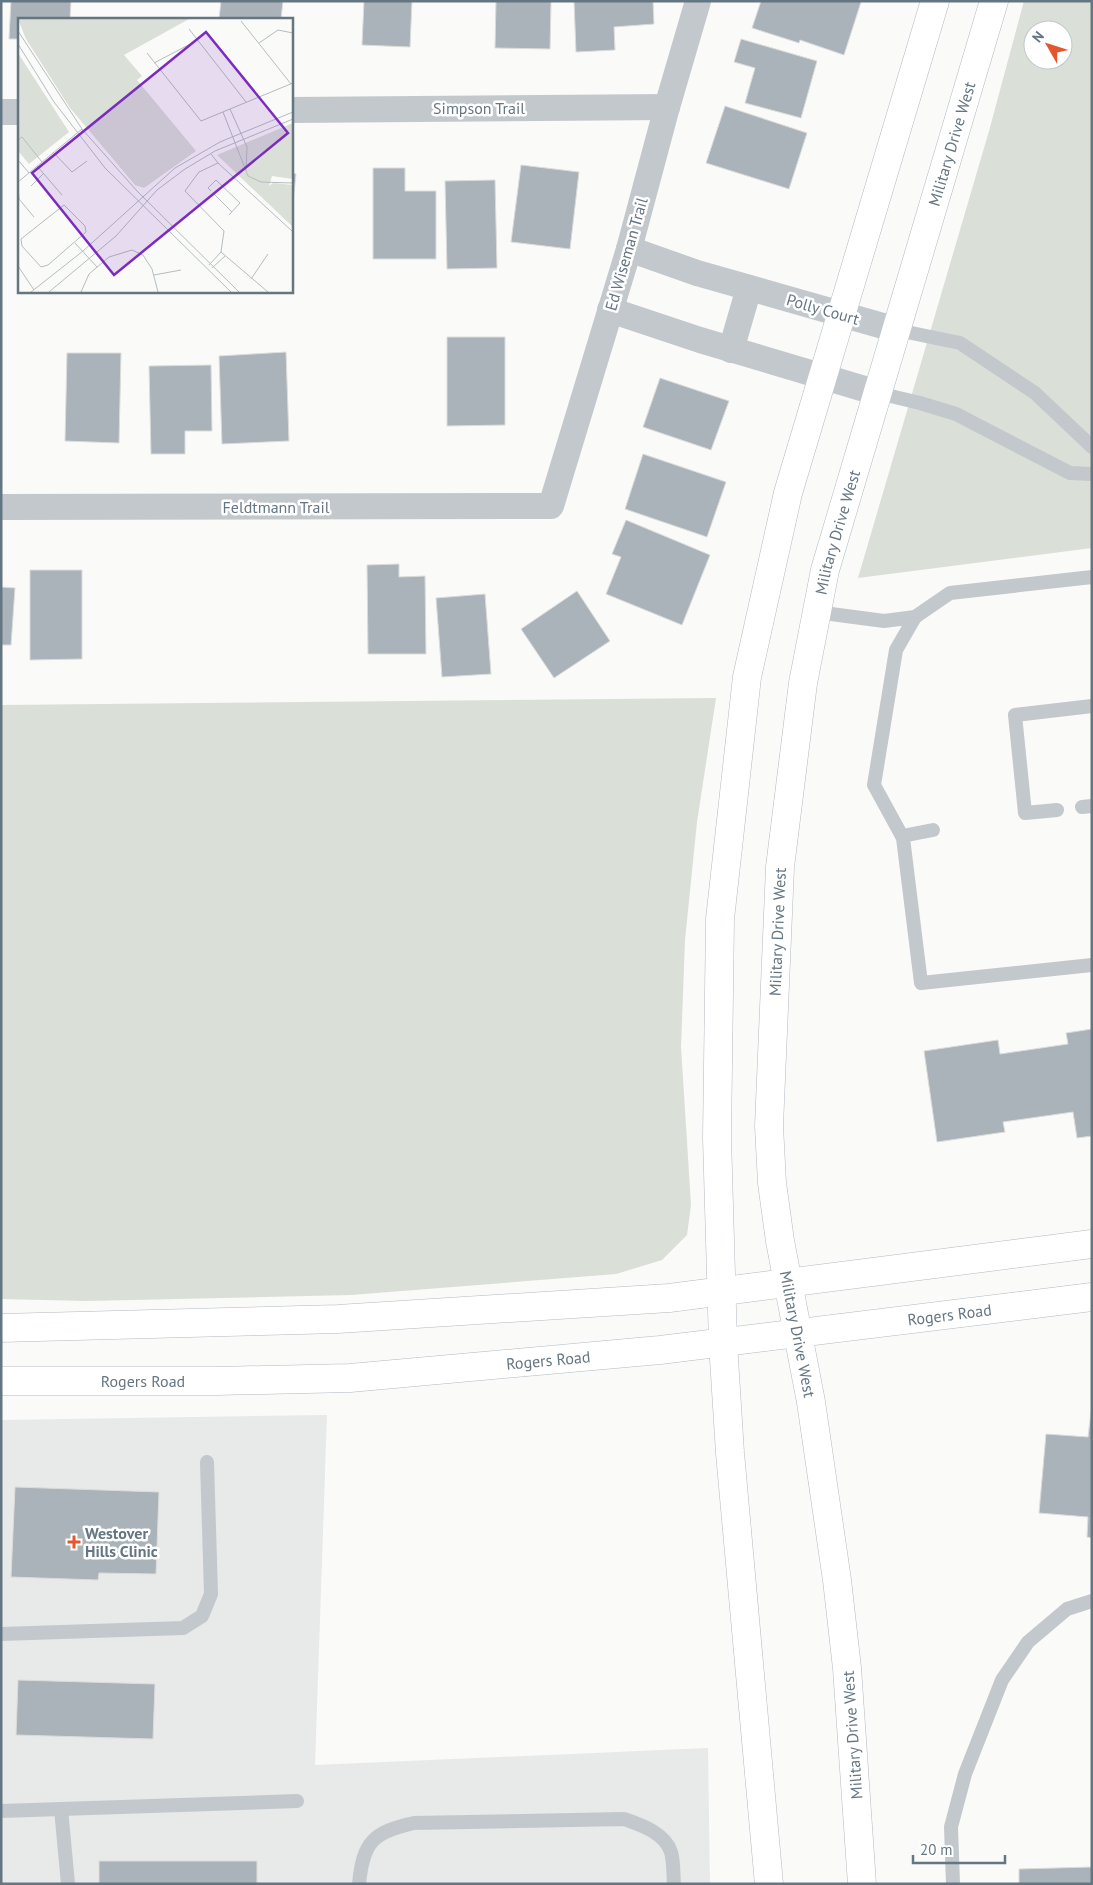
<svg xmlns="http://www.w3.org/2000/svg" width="1093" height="1885" viewBox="0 0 1093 1885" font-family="'PT Sans',sans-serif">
	<rect width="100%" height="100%" fill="#fafaf8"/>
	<path fill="#e8e9e9" d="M327,1415L315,1765L708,1748L710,1884H1V1420Z"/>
	<g fill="#dadfd7" fill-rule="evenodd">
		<path d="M1024,1H1092V548L858,578L989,131ZM1033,30H1063V60H1033Z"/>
		<path d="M716,698L697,822L685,940L681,1047L691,1205L687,1235L662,1260L616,1274L351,1295L86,1301L1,1299V705Z"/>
	</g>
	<g fill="#aab3b9" stroke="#dcdcda">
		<path d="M11,1H71L70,19H19V39H9Z"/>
		<path d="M221,1H283L281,19H219Z"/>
		<path d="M364,1H412L410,47L362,45Z"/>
		<path d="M496,1H551L550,49L495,48Z"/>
		<path d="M574,1H653L654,24L614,27L615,50L576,52Z"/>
		<path d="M761,1H859L861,2L844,55L800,40L799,43L752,28Z"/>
		<path d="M741,39L817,61L801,118L745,103L755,68L734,62Z"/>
		<path d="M725,106L807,133L789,189L706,163Z"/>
		<path d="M521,165L579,172L570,249L511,242Z"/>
		<path d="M373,168H405V191H436V259H373Z"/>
		<path d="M291,173L296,174L291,220Z"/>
		<path d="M495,180L497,268L447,269L445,181Z"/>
		<path d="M447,337H505V425L447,426Z"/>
		<path d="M286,352L289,441L222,444L219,356Z"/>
		<path d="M67,353H121L119,443L65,441Z"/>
		<path d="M211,365L212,431H185V454H151L149,366Z"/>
		<path d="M660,378L729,401L711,450L643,427Z"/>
		<path d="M643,454L726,482L707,537L625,509Z"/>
		<path d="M626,520L710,555L682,625L606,594L621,557L612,554Z"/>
		<path d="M399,564V577L425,576L426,654H368L367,565Z"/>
		<path d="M30,570H82V659L30,660Z"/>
		<path d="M1,587L15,588L11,645H1Z"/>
		<path d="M577,591L610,641L554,678L521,629Z"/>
		<path d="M485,594L491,674L442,677L436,598Z"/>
		<path d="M1092,1029V1136L1077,1138L1073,1112L1003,1122L1005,1132L937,1142L924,1051L998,1040L1000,1054L1068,1044L1066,1033Z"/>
		<path d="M1091,1412H1092V1538L1087,1537L1088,1517L1039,1513L1046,1434L1088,1437Z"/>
		<path d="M15,1487L159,1492L156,1574L99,1573L98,1580L11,1577Z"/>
		<path d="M18,1680L155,1684L153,1739L16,1735Z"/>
		<rect x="99" y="1861" width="158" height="23"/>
		<path d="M1092,1867V1884H1019V1869Z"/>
	</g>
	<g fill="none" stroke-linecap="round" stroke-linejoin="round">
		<defs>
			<g id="secondary">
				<path d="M1,1328L338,1319L669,1298L1092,1244"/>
				<path id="s1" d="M1,1381H217L350,1378L660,1350L1092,1297"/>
				<path d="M769,1884L730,1453L723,1343L717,1138L720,919L747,677L788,493L935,1"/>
				<path id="s2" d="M862,1884L847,1668L837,1580L811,1402L780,1241L772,1183L769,1126L780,867L803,683L825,570L994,1"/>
			</g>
		</defs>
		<use href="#secondary" stroke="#b3babf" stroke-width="29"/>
		<g stroke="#c3c8cc" stroke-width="14">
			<path d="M897,330L960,343L1035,393L1092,447"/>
			<path d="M878,393L920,403L956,414L1070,473L1092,474"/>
			<path d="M816,612L884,621L915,617L896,650L874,785L903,838L921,983L1092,965"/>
			<path d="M915,617L950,593L1092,577"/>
			<path d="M1082,807L1092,806"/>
			<path d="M1057,810L1025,813L1015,715L1092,706"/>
			<path d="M902,836L933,830"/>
			<path d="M1,1634L183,1628L202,1616L211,1594L207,1462"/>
			<path d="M61,1809L68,1884"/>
			<path d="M1,1811L297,1801"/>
			<path d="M359,1884C363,1842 373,1832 414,1823L624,1819C641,1825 665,1833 671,1852C674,1862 673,1874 674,1884"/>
			<path d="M953,1884L951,1827L965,1774L1002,1680L1028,1642L1067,1609L1092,1601"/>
		</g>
		<g stroke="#c3c8cc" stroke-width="26">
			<path d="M291,110L667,107"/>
			<path d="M1,112H19"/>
			<path d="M629,249L697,273L897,330"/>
			<path d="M610,310L700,340L878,393"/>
			<path d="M731,350L749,288"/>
			<path d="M1,507L551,506L629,249L667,107L698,1"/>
		</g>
		<use href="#secondary" stroke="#fff" stroke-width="28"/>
	</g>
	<path fill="#e4572e" stroke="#fff" stroke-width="2" d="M71.5 1534.5h5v5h5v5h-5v5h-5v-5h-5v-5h5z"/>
	<g text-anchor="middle" stroke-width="5" stroke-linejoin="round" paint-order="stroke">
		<g font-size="16" fill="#657683" stroke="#fff">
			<text x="479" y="114">Simpson Trail</text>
			<text dy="6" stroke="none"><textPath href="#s2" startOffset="1769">Military Drive West</textPath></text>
			<text transform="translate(626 254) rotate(-74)" y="6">Ed Wiseman Trail</text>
			<text transform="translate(823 309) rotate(16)" y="6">Polly Court</text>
			<text x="276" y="513">Feldtmann Trail</text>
			<text dy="6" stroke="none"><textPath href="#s2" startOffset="1364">Military Drive West</textPath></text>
			<text dy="6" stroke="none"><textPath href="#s2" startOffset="959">Military Drive West</textPath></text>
			<text dy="6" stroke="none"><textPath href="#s1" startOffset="952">Rogers Road</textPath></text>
			<text transform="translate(798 1334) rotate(79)" y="6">Military Drive West</text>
			<text dy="6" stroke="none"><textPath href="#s1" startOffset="548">Rogers Road</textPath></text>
			<text dy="6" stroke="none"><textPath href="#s1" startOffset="142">Rogers Road</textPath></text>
			<text transform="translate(852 1735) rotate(-94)" y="6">Military Drive West</text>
		</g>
		<g font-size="16" font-weight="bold" fill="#657683" stroke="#fff" text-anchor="start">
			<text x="85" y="1539">Westover<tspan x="85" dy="18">Hills Clinic</tspan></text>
		</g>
	</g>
	<g transform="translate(18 18)">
		<rect width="275" height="275" fill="#fafaf8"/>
		<path d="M0,1H171L106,37L124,58L119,62L178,133L126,170L117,167L52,90L8,21ZM0,35L51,114L11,146L0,133ZM275,105V161L254,158L251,168L255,165L275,167V209L199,137Z" fill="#dadfd7"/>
		<path fill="none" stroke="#b5bdc2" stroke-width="1" d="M223,3L273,66M171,11L228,84M0,13L64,111L119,173L221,274M241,25L260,12L275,15M0,26L36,84L87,150L213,274M129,35L183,103L275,65M136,45L178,23M212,91L229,129L228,153M205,94L230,158L243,164L275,165M0,122L4,119L24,144M35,134L54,154L69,143M193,136L200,145L181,154L167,173L206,213L203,234L250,274M0,142L11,155M200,145L275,214M19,148L44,177M0,164L64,111M13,168L26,155M0,169L1,181L16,199M193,173L190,170L198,162L222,185L211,197M195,175L214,194M46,187L67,208L68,214L30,247L23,249L4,228L3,221ZM57,225L79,249M191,247L203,234M0,248L16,272M194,250L207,238M136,257L163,252M233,261L250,236M13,274L65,233L157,150L202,124L275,94M31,274L98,218L139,172L167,151L197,133L275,101M63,274L71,256L91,239L114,232L125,237L134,251L140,274"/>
		<path fill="#7b2cbf" fill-opacity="0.15" stroke="#7b2cbf" stroke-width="2.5" d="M188,14L270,115L96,257L14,155Z"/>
		<rect width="275" height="275" fill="none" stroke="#657683" stroke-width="2.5"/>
	</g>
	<rect width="1093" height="1885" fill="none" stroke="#657683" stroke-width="5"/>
	<g transform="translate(1048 45) rotate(309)"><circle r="24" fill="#ffffff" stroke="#c1c8cd"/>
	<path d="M0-4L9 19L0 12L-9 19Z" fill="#e4572e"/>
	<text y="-8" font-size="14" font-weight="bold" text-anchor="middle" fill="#657683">N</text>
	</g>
	<path d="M913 1855v8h92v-8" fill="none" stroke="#657683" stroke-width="2.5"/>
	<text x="920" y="1855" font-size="15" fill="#657683" stroke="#ffffff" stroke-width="4" paint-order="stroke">20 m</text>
</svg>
